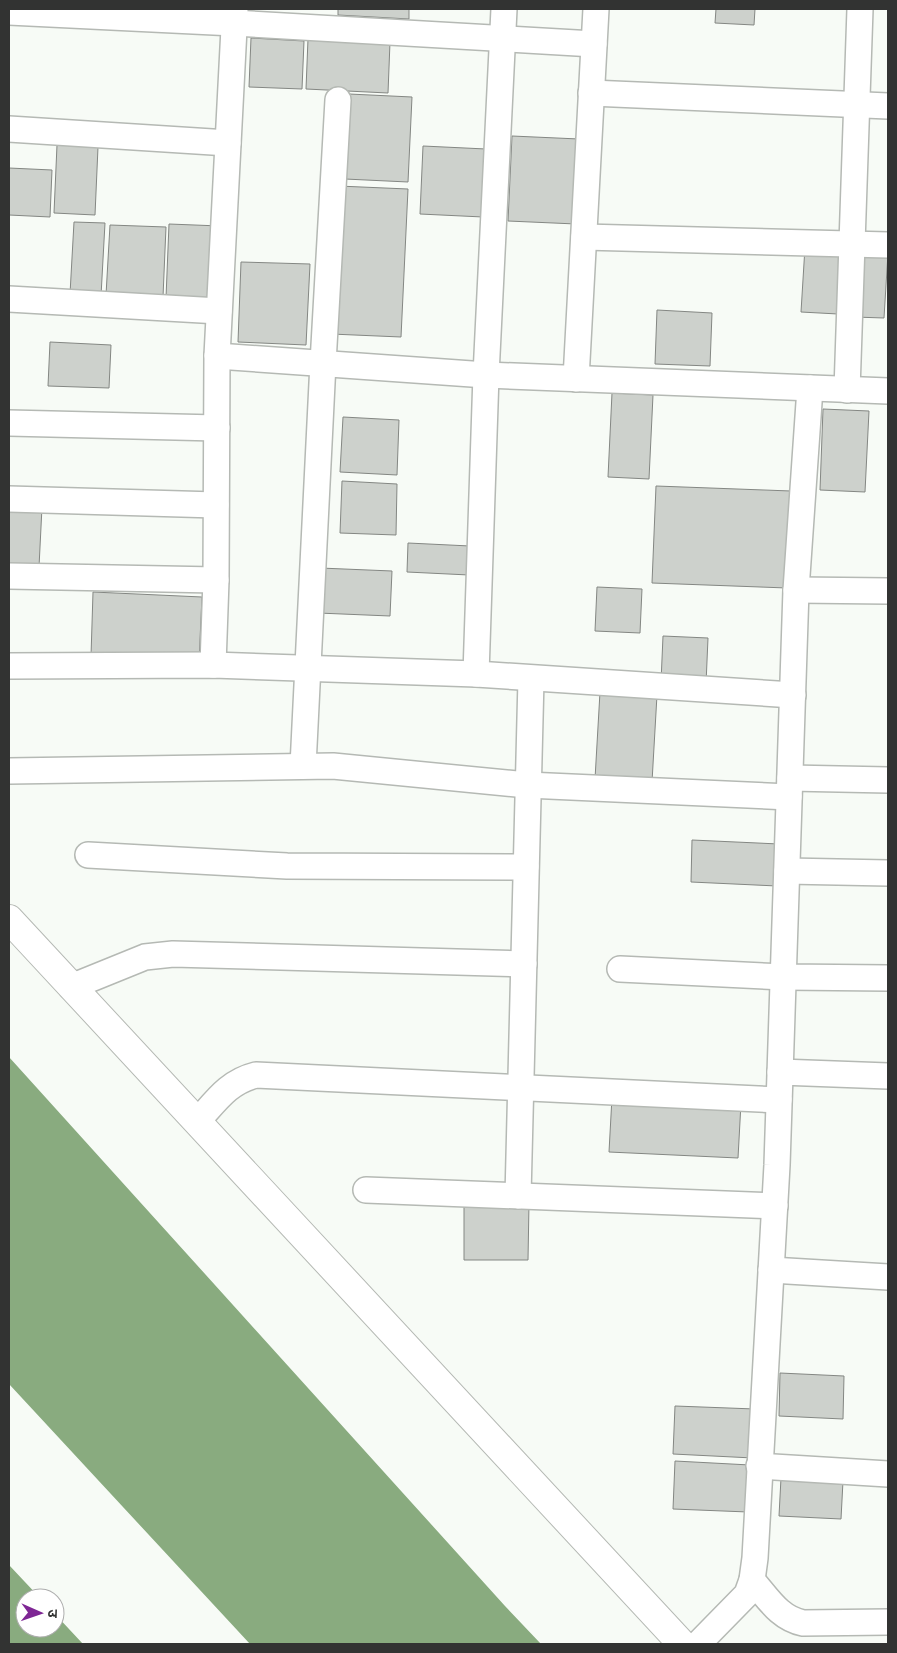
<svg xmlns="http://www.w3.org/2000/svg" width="897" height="1653" viewBox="0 0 897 1653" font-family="Spectral,'Noto Sans Devanagari',serif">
	<rect width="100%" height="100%" fill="#f7fbf6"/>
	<g fill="#89ab7f">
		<path d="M9,1057L505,1606L541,1644H250L9,1384Z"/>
		<path d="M9,1565L40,1598H25V1628H55V1614L83,1644H9Z"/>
	</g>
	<g fill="#cdd1cc" stroke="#848783">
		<path d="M338,9H409V19L338,15Z"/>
		<path d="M716,9H755L754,25L715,23Z"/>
		<path d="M251,38L304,41L302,89L249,87Z"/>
		<path d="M308,39L390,42L388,93L306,89Z"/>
		<path d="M349,94L412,97L408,182L345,179Z"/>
		<path d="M512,136L579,139L576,224L508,221Z"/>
		<path d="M57,145L98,147L95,215L54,213Z"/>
		<path d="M423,146L486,149L483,217L420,214Z"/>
		<path d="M9,168L52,170L50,217L9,215Z"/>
		<path d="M338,186L408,189L401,337L331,334Z"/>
		<path d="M74,222L105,223L101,296L70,294Z"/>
		<path d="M169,224L220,226L217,300L166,298Z"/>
		<path d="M110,225L166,227L163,297L106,295Z"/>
		<path d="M805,247L842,250L838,314L801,312Z"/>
		<path d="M858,251L888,253L884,318L854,317Z"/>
		<path d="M241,262L310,264L306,345L238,342Z"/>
		<path d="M657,310L712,313L710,366L655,364Z"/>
		<path d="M50,342L111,345L109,388L48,386Z"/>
		<path d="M612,393L653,395L649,479L608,477Z"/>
		<path d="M823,409L869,411L865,492L820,490Z"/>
		<path d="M343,417L399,420L397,475L340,472Z"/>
		<path d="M342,481L397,484L396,535L340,533Z"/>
		<path d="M656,486L791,491L787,588L652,583Z"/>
		<path d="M9,506L42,507L39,567L9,566Z"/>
		<path d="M408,543L470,546L469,575L407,572Z"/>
		<path d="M320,568L392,571L390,616L318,613Z"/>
		<path d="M597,587L642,589L640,633L595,631Z"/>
		<path d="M93,592L202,597L199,661L91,656Z"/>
		<path d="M663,636L708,638L706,684L661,682Z"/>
		<path d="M600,692L657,695L652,782L595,779Z"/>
		<path d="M692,840L779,844L777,886L691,882Z"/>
		<path d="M612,1097L741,1103L738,1158L609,1152Z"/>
		<path d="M464,1202L529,1203L528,1260H464Z"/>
		<path d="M780,1373L844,1376L843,1419L779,1416Z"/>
		<path d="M675,1406L755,1409L753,1458L673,1454Z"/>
		<path d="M675,1461L750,1465L748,1512L673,1509Z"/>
		<path d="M781,1478L843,1481L841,1519L779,1516Z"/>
	</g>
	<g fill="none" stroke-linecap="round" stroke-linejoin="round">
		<defs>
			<g id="street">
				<path d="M9,12L234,23L594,44"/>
				<path d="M591,93L888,106"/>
				<path d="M9,129L228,143"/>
				<path d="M584,237L888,245"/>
				<path d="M9,299L219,311"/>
				<path d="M217,356L486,375L888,391"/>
				<path d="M576,379L596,9"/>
				<path d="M847,390L860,9"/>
				<path d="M9,423L217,428"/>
				<path d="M9,499L216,505"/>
				<path d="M9,576L216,580"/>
				<path d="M796,590L888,591"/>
				<path d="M213,665L216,580L217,356L235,9"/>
				<path d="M9,666L213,665L476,674L793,695"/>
				<path d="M476,674L486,375L504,9"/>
				<path d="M303,766L323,363L338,100"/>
				<path d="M9,771L333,766L527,785L789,797"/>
				<path d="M790,778L888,780"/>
				<path d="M88,855L287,866L526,867"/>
				<path d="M787,871L888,873"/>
				<path d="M620,969L784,977L888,978"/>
				<path d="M71,987L145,957L173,954L524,964"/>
				<path d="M780,1072L888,1076"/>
				<path d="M197,1122C216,1101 228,1082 256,1075L779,1100"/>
				<path d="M366,1190L775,1206"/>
				<path d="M518,1196L531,679"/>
				<path d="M771,1270L888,1277"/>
				<path d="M759,1466L888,1474"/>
				<path d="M752,1580C768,1598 779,1618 803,1623L888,1622"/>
				<path d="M698,1644L747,1594L752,1580L755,1558L777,1165L796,590L810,388"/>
			</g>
			<path id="secondary" d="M9,919L682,1644"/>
		</defs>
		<use href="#street" stroke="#b5b9b4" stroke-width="28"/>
		<use href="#secondary" stroke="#b5b9b4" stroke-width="30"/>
		<use href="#street" stroke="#fff" stroke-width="25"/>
		<use href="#secondary" stroke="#fff" stroke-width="28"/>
	</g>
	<rect width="897" height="1653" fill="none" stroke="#323332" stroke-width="20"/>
	<g transform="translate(40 1613) rotate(92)"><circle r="24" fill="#ffffff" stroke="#adadad"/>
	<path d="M0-4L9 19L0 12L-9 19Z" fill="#7e2694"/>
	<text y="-8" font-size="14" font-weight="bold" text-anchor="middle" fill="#323332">उ</text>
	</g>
</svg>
